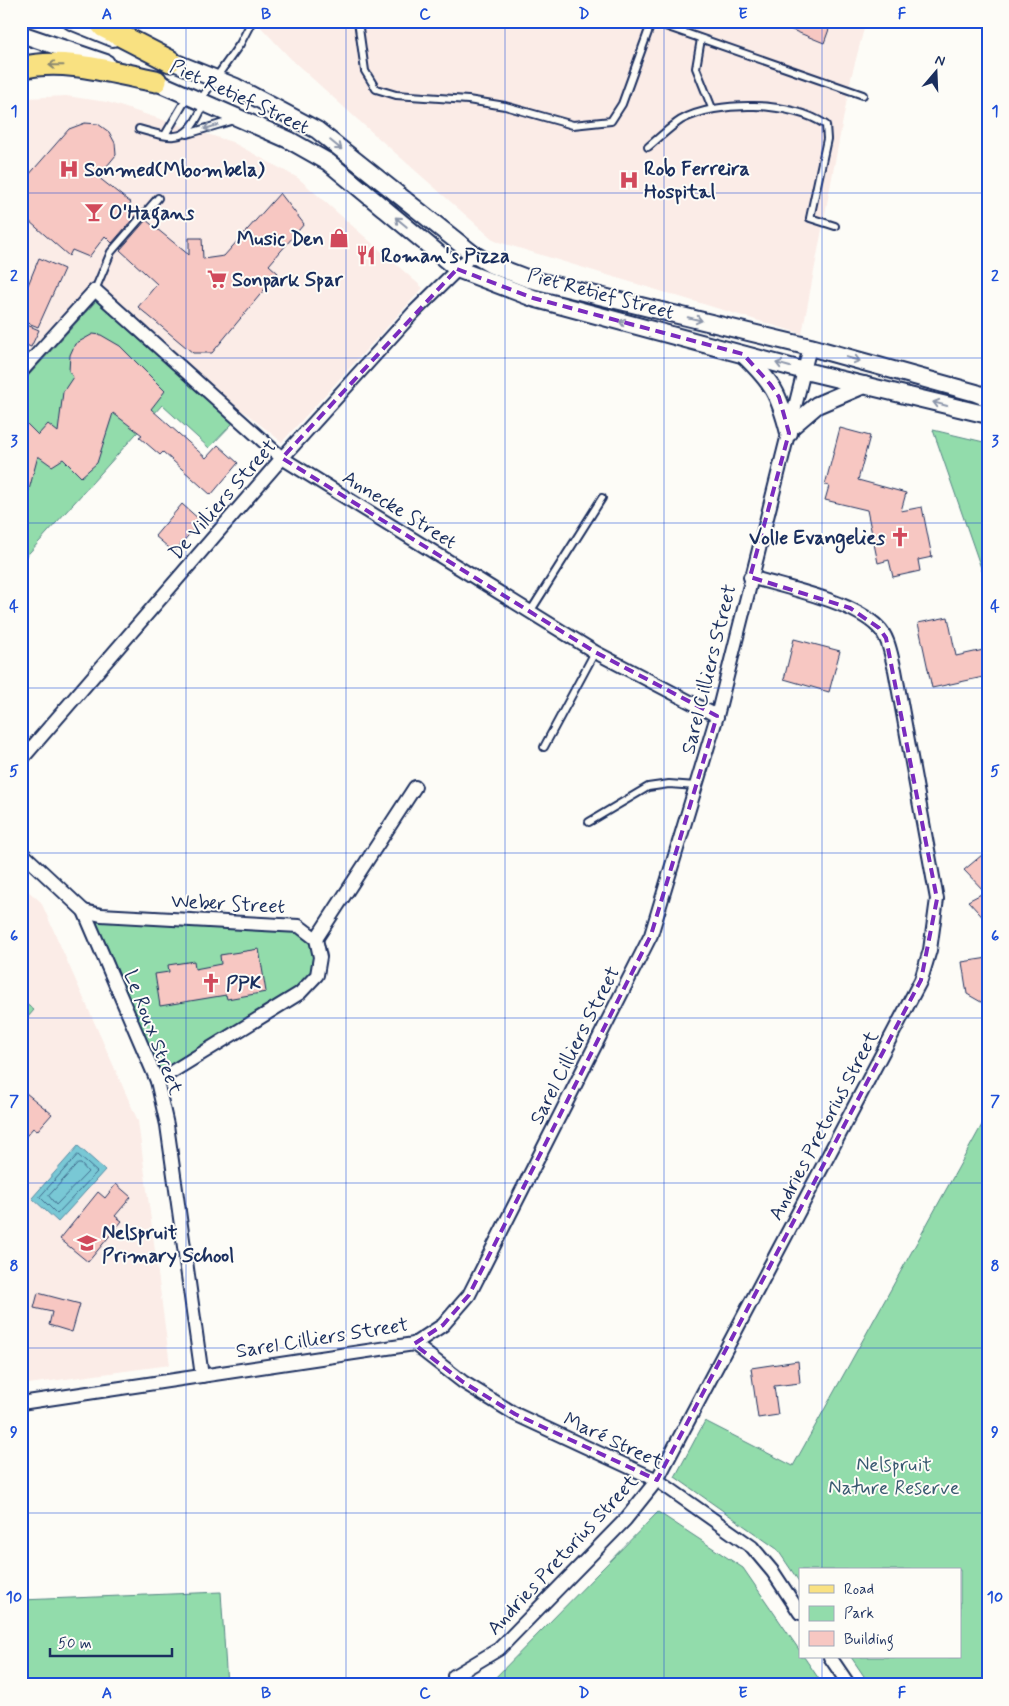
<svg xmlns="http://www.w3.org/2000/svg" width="1009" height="1706" viewBox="0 0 1009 1706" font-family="Mynerve,sans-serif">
	<rect width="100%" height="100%" fill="#fdfcf7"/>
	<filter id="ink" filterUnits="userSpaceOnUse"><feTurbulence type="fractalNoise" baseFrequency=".02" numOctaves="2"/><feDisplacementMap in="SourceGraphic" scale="10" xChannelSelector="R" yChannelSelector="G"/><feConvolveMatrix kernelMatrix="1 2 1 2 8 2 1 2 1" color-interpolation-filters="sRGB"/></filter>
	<g filter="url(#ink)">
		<g fill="#fbece7">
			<path d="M255,21H866L851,78L802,334L495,241L357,119L291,59Z"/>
			<path d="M66,96L107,102L232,142L298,178L423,288L282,442L243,411L209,448L162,405L21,562V103L27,98Z"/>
			<path d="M21,885L41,902L138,1121L170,1365L21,1385Z"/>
		</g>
		<g fill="#92dcab" stroke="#568684">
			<path d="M96,301L233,423L209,448L162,405L21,562V384Z"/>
			<path d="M933,430L988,443V588Z"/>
			<path d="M84,911L299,926L315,941L317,975L157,1081Z"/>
			<path d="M21,1000L34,1010L21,1025Z"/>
			<path d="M988,1114V1685H870L851,1657H960V1570H800V1583L777,1549L675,1477L705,1421L793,1466Z"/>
			<path d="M658,1512L743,1568L800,1651V1657H804L823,1685H488Z"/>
			<path d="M221,1592L227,1685H21V1600Z"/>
		</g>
		<path fill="#79c8d5" stroke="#538ba5" d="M78,1146L105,1170L58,1222L32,1198Z"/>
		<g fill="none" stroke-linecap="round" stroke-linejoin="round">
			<g stroke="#416c8e" stroke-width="1">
				<path d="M78,1155L97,1172L57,1214L40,1197Z"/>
				<path d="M78,1164H81L88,1172L56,1205L49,1196Z"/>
			</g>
		</g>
		<g fill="#f7c7c2" stroke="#1b2f5e">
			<path d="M770,21H832L824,43Z"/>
			<path d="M85,123L98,124L109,132L115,143L116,155L98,177L131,203L129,206L138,213L112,243L105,236L89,257L72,250L69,256L21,214V184L69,129Z"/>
			<path d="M280,193L304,224L269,265L278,273L212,353H193L138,307L157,284L120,250L146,220L189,255V238H202L203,259L224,256Z"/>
			<path d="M39,258L64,269L38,327L21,320V282L28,285Z"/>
			<path d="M27,325L39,330L31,347L21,343Z"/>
			<path d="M93,334L101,335L120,346L165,391L151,409L206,458L218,445L238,463L211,495L163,452L160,455L139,437L142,435L113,413L97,463L81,477L63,459L52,466L38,456L26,501L21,500V418L38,435L48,424L58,432L63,392L73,377L69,371L70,355L75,344Z"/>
			<path d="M840,428L870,436L858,480L906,493L901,511L922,507L932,557L918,560L920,571L893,577L889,560L878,563L867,510L825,500L829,486L825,485Z"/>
			<path d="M182,504L201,521L174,552L155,536Z"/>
			<path d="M948,617L956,656L988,649V676L932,688L918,623Z"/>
			<path d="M794,639L840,651L829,692L784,679Z"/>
			<path d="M988,850V923L968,901L985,892L964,870Z"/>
			<path d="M259,949L266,992L227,999L226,995L160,1006L155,974L169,972L168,965L194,961L195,969L221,964L220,955Z"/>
			<path d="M988,958V1006L967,994L962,962Z"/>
			<path d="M21,1089L52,1114L37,1131L33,1128L21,1142Z"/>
			<path d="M116,1184L131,1197L115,1216L122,1221L88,1262L60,1239L98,1192L105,1198Z"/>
			<path d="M38,1293L80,1304L72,1332L49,1325L52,1312L34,1308Z"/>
			<path d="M798,1361L800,1383L774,1386L778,1415L758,1418L751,1368Z"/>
		</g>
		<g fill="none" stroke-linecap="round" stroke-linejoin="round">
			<defs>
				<g id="service">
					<path d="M358,21L365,71L376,89L396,95L468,100L505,106L573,125L611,121L622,104L652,21"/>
					<path d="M651,21L863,95"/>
					<path d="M701,39L696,68L712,108"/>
					<path d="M200,100L240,44L252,21"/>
					<path d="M139,129C177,140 187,143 204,104"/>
					<path d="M187,134L234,120"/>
					<path d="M165,135L188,96"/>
					<path d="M648,147C659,138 670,127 681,120C717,100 792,101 826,125L827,139L810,218L835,226"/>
					<path d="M95,290L111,252L158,198"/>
					<path d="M530,612L602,498"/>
					<path d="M544,747L595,652"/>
					<path d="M589,822L648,787L669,784L696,786"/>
				</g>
				<g id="minor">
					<path d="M21,372L95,290L282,458L595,652L717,716"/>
					<path d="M21,760L282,458L413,313L473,254"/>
					<path d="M21,852L84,911L157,1081L167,1125L202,1376"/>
					<path d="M84,911L101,915L299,926L316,939L320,957L317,975L300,993L157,1081"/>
					<path d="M316,939L415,787"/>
					<path d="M414,1344L463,1382L515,1414L657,1480L752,1547L773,1572L800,1613"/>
					<path d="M21,1403L414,1344L443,1325L469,1295L651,935L717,716L810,347"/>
					<path d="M830,1657L849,1685"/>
					<path d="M454,1676L499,1649L625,1520L657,1480L921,980L930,950L937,899L895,670C891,656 889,637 878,627C852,601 787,588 750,577"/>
				</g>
				<g id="tertiary">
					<path d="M71,21L113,38"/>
					<path d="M21,34L106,63"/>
					<path d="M159,56L236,87L317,130L473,254L492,265L529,279L810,347L976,393L988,398"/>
					<path d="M145,77L289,140L328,162L457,269L533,298L805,371L988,415"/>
					<path d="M744,355C773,383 779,394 789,433"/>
					<path d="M790,428L817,405L864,385"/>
				</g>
				<g id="primary">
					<path d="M99,21L104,27L170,61"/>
					<path d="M21,68C64,57 113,73 156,81"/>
				</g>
			</defs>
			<use href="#service" stroke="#1b2f5e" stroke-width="10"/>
			<use href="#minor" stroke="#1b2f5e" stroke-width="16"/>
			<use href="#tertiary" stroke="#1b2f5e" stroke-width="20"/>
			<use href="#primary" stroke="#1b2f5e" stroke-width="25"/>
			<use href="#service" stroke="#fdfcf7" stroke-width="6"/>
			<use href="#minor" stroke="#fdfcf7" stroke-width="12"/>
			<use href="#tertiary" stroke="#fdfcf7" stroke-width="16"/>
			<use href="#primary" stroke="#f9e181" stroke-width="21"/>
		</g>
		<defs><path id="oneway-shaft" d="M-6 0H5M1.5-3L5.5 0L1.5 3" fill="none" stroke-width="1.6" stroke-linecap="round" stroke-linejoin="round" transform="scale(1.25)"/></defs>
		<use stroke="#8a8870" href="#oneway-shaft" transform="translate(56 65) rotate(-179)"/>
		<g stroke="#8c96aa">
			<use href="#oneway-shaft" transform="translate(211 127) rotate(162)"/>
			<use href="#oneway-shaft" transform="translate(336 145) rotate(39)"/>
			<use href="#oneway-shaft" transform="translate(401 222) rotate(-140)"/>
			<use href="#oneway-shaft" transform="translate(695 319) rotate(14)"/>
			<use href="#oneway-shaft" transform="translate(626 323) rotate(-165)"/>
			<use href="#oneway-shaft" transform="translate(853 359) rotate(16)"/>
			<use href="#oneway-shaft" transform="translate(783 365) rotate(-165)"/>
			<use href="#oneway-shaft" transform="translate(940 404) rotate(-165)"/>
		</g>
	</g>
	<path fill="none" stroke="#7b2cbf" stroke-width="4" stroke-dasharray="10 6" stroke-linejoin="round" d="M457,269L533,298L743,354L770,384L779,397L789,433L750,577L850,608L879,628L886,638L937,899L921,980L657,1480L515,1414L463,1382L414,1344L443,1325L469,1295L651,935L717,716L595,652L282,458Z"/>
	<path fill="none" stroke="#1d4ed8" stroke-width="1" stroke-opacity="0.55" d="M186,21V1685M346,21V1685M505,21V1685M664,21V1685M822,21V1570M21,193H988M21,358H988M21,523H988M21,688H988M21,853H988M21,1018H988M21,1183H988M21,1348H988M21,1513H988M822,1657V1685"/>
	<defs>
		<symbol id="hospital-bare" viewBox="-9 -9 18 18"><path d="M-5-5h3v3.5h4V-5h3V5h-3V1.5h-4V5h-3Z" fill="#d1495b" stroke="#fdfcf7" stroke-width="2.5" paint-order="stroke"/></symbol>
		<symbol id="bar-bare" viewBox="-9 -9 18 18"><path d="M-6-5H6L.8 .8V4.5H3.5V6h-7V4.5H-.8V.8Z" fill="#d1495b" stroke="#fdfcf7" stroke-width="2.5" paint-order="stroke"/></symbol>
		<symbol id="shop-bare" viewBox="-9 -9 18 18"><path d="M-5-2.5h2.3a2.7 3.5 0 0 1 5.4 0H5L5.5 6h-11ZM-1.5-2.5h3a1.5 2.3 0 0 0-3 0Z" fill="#d1495b" stroke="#fdfcf7" stroke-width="2.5" paint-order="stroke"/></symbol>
		<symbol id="restaurant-bare" viewBox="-9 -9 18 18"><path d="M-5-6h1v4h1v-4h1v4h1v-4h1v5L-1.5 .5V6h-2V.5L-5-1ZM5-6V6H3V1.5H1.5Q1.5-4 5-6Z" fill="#d1495b" stroke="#fdfcf7" stroke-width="2.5" paint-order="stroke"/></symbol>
		<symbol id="supermarket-bare" viewBox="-9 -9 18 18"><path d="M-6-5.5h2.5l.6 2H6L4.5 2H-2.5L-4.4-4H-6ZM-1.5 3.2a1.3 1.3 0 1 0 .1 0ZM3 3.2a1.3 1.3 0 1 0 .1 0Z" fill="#d1495b" stroke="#fdfcf7" stroke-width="2.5" paint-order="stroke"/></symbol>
		<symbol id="church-bare" viewBox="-9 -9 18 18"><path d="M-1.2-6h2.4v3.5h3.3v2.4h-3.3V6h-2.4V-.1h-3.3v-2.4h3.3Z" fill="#d1495b" stroke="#fdfcf7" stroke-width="2.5" paint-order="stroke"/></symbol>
		<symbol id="school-bare" viewBox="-9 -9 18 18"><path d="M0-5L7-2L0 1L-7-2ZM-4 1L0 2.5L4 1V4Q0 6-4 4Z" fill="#d1495b" stroke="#fdfcf7" stroke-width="2.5" paint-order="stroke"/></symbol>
	</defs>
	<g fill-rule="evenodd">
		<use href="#hospital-bare" x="55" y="155" width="28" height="28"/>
		<use href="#hospital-bare" x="615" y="166" width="28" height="28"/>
		<use href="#bar-bare" x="80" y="198" width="28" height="28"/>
		<use href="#shop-bare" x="325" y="224" width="28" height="28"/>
		<use href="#restaurant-bare" x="352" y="241" width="28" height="28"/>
		<use href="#supermarket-bare" x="203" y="265" width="28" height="28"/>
		<use href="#church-bare" x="886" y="523" width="28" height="28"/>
		<use href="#church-bare" x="197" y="969" width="28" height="28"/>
		<use href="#school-bare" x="73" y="1229" width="28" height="28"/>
	</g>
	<g text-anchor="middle" stroke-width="4" stroke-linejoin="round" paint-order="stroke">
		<g font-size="20" fill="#1b2f5e" stroke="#fdfcf7">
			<text transform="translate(240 96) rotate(25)" y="7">Piet Retief Street</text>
			<text transform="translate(601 293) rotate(15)" y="7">Piet Retief Street</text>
			<text transform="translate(222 499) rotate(-49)" y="7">De Villiers Street</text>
			<text transform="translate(400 509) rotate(32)" y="7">Annecke Street</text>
			<text transform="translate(708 669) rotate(-76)" y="7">Sarel Cilliers Street</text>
			<text transform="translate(228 903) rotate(3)" y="7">Weber Street</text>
			<text transform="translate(154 1032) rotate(69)" y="7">Le Roux Street</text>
			<text transform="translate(574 1045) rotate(-63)" y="7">Sarel Cilliers Street</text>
			<text transform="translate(823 1125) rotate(-62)" y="7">Andries Pretorius Street</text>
			<text transform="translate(322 1337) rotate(-9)" y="7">Sarel Cilliers Street</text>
			<text transform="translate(614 1440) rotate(25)" y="7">Maré Street</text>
			<text transform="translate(562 1554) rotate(-47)" y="7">Andries Pretorius Street</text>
		</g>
		<g font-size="20" font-weight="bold" fill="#1b2f5e" stroke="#fdfcf7" text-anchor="start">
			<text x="644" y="175">Rob Ferreira<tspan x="644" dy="23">Hospital</tspan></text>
			<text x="84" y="176">Sonmed(Mbombela)</text>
			<text x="109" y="219">O'Hagans</text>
			<text x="324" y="245" text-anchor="end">Music Den</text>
			<text x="381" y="262">Roman's Pizza</text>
			<text x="232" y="286">Sonpark Spar</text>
			<text x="885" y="544" text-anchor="end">Volle Evangelies</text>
			<text x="226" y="990">PPK</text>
			<text x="102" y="1239">Nelspruit<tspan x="102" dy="23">Primary School</tspan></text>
		</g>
		<g font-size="20" fill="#395a71" stroke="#fdfcf7">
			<text x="894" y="1471">Nelspruit<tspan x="894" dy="23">Nature Reserve</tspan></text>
		</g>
	</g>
	<rect width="1009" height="1706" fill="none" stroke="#fdfcf7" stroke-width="55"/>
	<rect x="799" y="1568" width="162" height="90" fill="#fdfcf7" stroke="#a3aaba"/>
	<rect x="809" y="1585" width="25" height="8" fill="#f9e181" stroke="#a3aaba"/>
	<text x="844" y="1594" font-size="15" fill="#1b2f5e">Road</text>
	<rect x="809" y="1606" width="25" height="15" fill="#92dcab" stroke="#a3aaba"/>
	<text x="844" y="1618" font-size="15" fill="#1b2f5e">Park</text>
	<rect x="809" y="1631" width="25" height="15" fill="#f7c7c2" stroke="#a3aaba"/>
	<text x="844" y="1644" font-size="15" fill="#1b2f5e">Building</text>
	<g transform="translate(936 72) rotate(19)" stroke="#fdfcf7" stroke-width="4" paint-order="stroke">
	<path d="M0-4L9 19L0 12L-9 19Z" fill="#1b2f5e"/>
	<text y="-8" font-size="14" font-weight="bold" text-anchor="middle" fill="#1b2f5e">N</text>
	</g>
	<path d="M50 1648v8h122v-8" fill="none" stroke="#1b2f5e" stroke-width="2.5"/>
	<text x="58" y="1648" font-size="15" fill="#1b2f5e" stroke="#fdfcf7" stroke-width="4" paint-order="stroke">50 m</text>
	<rect x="28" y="28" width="954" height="1650" fill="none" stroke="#1d4ed8" stroke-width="2"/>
	<g font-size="16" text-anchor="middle" font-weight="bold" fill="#1d4ed8">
		<text x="107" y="19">A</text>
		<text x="266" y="19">B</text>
		<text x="425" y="19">C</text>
		<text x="584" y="19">D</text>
		<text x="743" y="19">E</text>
		<text x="902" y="19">F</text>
		<text x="14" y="116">1</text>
		<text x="995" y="116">1</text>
		<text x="14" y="281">2</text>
		<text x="995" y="281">2</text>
		<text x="14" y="446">3</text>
		<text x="995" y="446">3</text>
		<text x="14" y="611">4</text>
		<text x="995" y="611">4</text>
		<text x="14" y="776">5</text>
		<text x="995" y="776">5</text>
		<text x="14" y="941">6</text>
		<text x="995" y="941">6</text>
		<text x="14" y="1106">7</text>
		<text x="995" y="1106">7</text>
		<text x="14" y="1271">8</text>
		<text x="995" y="1271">8</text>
		<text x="14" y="1437">9</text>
		<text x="995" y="1437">9</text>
		<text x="14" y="1602">10</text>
		<text x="995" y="1602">10</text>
		<text x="107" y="1698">A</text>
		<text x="266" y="1698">B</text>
		<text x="425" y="1698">C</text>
		<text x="584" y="1698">D</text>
		<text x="743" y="1698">E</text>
		<text x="902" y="1698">F</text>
	</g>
</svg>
